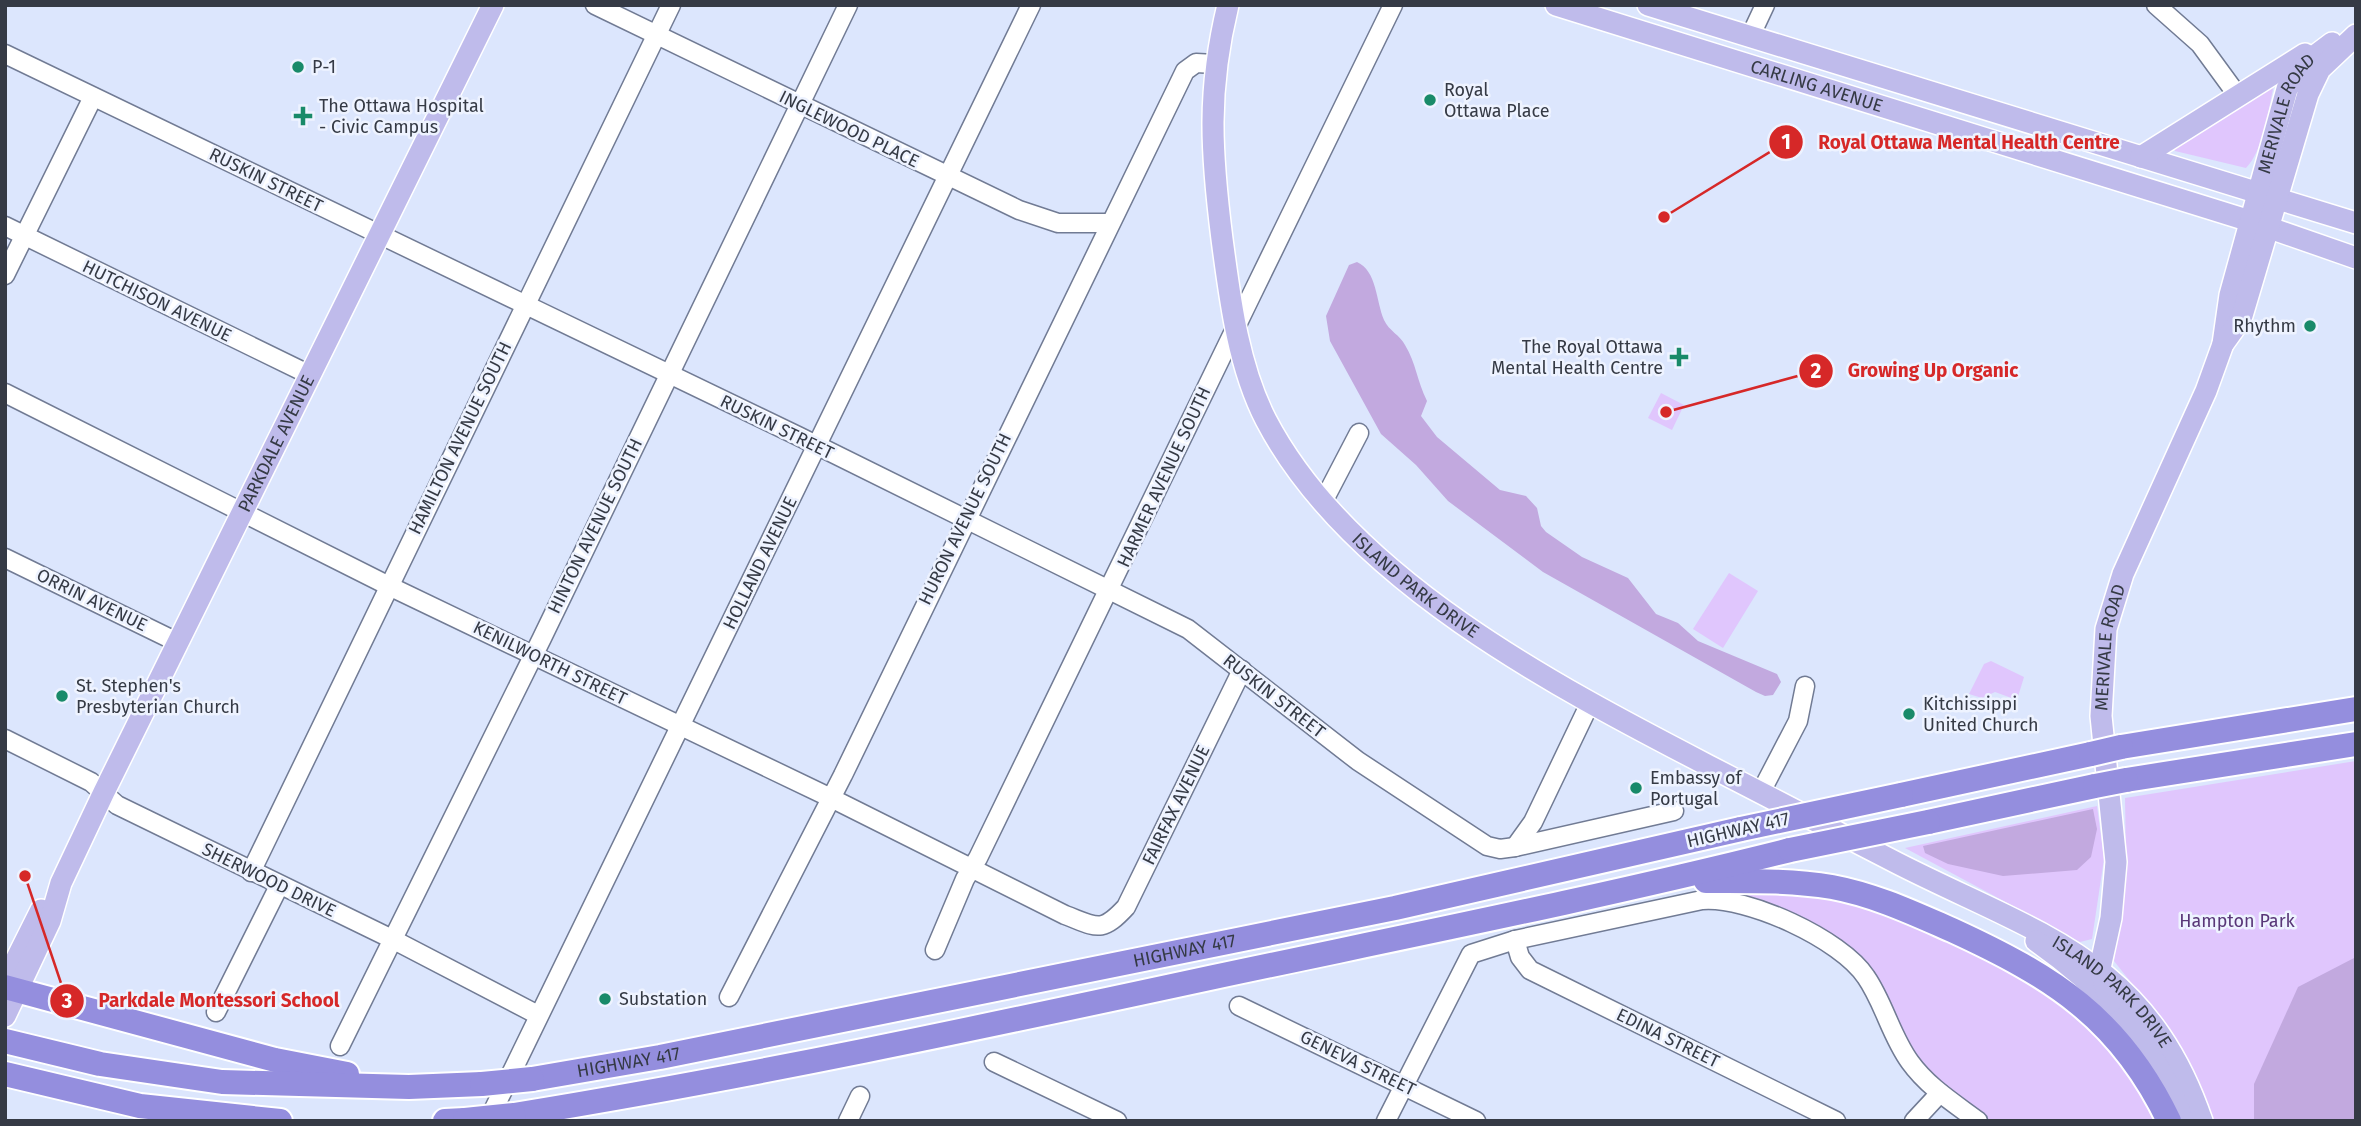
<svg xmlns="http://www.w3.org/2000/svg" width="2361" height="1126" viewBox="0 0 2361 1126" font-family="'Fira Sans',sans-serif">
	<rect width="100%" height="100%" fill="#dce6fd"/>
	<g fill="#e0c6fd">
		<path d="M2272,84L2273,89C2268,112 2263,151 2246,168L2175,151L2174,147Z"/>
		<path d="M1661,393L1684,405L1672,430L1648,418Z"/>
		<path d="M1729,573L1758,591L1723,648L1693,629Z"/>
		<path d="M1991,661L2024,677L2017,700L1995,692L1982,698L1969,694L1984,664Z"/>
		<path d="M2356,761V1121H2212C2191,1060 2154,1011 2114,961L2126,860L2125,798Z"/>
		<path d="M2097,806L2104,859L2092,939L2080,942L1905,848Z"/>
		<path d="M1743,891L1834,895L1989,952L2083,1010L2163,1121H1971L1936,1096L1865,985L1834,952L1728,902Z"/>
	</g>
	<g fill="#c2a9df">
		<path d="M1357,262C1377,271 1376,301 1384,320C1389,331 1400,335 1405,345C1416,363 1417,381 1427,401L1421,416L1437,437L1500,490L1526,496L1537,508L1541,526L1546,532L1582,557L1628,578L1656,614L1678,623L1698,641L1777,674L1781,682L1773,695L1765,696L1756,692L1543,572L1448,501L1416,465L1381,434L1330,341L1326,316L1349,265Z"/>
		<path d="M2093,809L2097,829L2091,857L2077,870L2003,876L1948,864L1925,853L1923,846Z"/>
		<path d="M2356,957V1121H2254V1084L2298,987Z"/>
	</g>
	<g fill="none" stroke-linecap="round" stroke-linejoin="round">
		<defs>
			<g id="minor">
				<path d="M595,5L1019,210L1058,223H1110"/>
				<path d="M2156,5L2200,44L2238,96"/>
				<path d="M1750,37L1765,5"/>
				<path d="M5,54L798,436L1188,629L1358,761L1487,846L1500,849L1515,847L1674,811"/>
				<path d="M5,226L310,375"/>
				<path d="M5,275L93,97"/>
				<path d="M5,393L389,586L831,798L1065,915C1097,927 1101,934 1126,907L1242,670"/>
				<path d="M1323,502L1359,433"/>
				<path d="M5,558L179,643"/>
				<path d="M5,739L91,782L117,805L392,939L538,1015"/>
				<path d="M1761,792L1798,721L1805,686"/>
				<path d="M1515,847L1533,822L1590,703"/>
				<path d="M251,872L671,5"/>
				<path d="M1515,940L1520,957L1530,970L1836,1121"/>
				<path d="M935,950L965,879L978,858C1116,574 1254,289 1393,5"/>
				<path d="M729,997L843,775L1185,71L1196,63L1215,64"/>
				<path d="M1239,1006L1476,1121"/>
				<path d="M216,1012L279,886"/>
				<path d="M340,1046L542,638L848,5"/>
				<path d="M994,1062L1117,1121"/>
				<path d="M488,1121L1031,5"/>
				<path d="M848,1121L860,1096"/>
				<path d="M1386,1121L1471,954L1515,940L1702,900C1747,896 1841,939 1866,977C1884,1003 1891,1036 1910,1062C1928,1087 1954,1103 1978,1121"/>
				<path d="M1914,1121L1940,1093"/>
			</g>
			<g id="major">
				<path id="s1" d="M1228,5C1207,91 1211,152 1222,239C1230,299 1238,366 1266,420C1349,579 1555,686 1709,766C1772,798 1834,831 1897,863C2036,934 2146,957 2202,1121"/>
				<path id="s2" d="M1556,5L2250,221L2356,258"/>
				<path d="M1648,5L2356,223"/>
				<path d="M2141,157L2305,54"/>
				<path id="s3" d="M2223,344L2230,295L2287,89L2304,64L2332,43"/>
				<path d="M2036,941C2100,986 2158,1045 2183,1121"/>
				<path d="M5,982L41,910"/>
				<path id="s4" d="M2110,1003L2100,968L2111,918L2116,862L2101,716L2106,629L2123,574L2206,391L2223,344L2241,319L2308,94L2320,69L2356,35"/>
				<path id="s5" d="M5,1016L50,921L61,883L104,792L493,5"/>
			</g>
			<g id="highway">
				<path d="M2121,747L2356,709"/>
				<path d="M2126,780L2356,744"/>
				<path d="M1901,795L2091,754"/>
				<path d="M1928,822L2095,786"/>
				<path d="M1706,881C1748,881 1790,880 1832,887C1875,895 1913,913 1952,930C2052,976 2120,1018 2169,1121"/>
				<path d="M5,987L275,1060L347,1074"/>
				<path d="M5,1041L100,1064L222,1082L409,1087L482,1084"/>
				<path d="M5,1074L140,1106L280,1121"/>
				<path id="s6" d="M532,1079L660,1057L1395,908L1741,829"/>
				<path d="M514,1115C749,1077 982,1027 1214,977C1407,936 1599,898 1790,850"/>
				<path d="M445,1121L465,1120"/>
			</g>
		</defs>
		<use href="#minor" stroke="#717b94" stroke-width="21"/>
		<use href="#major" stroke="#fff" stroke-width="24"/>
		<use href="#highway" stroke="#fff" stroke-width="28"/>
		<use href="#minor" stroke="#fff" stroke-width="18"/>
		<use href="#major" stroke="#bfbbeb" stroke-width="21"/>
		<use href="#highway" stroke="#948ede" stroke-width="24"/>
		<defs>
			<g id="highway-bridge">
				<path d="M2091,754L2121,747"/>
				<path d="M2095,786L2126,780"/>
				<path d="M1741,829L1901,795"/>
				<path d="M1790,850L1928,822"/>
				<path d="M482,1084L532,1079"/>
				<path d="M465,1120L514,1115"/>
			</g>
		</defs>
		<use href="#highway-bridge" stroke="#fff" stroke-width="28" stroke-linecap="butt"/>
		<use href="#highway-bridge" stroke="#948ede" stroke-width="24"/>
	</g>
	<g fill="#198a69" stroke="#eef3ff" stroke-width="2.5">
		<circle cx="298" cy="67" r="7"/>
		<circle cx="1430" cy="100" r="7"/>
		<path d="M299.5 105.5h7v7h7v7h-7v7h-7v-7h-7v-7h7z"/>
		<circle cx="2310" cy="326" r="7"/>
		<path d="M1675.5 346.5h7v7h7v7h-7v7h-7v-7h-7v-7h7z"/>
		<circle cx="62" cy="696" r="7"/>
		<circle cx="1909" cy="714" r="7"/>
		<circle cx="1636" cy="788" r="7"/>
		<circle cx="605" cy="999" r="7"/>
	</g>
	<g text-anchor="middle" stroke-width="5" stroke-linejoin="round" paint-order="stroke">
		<g font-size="18" fill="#353a45" stroke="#eef3ff" text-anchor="start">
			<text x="312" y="73">P-1</text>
			<text x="1444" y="96">Royal<tspan x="1444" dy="21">Ottawa Place</tspan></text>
			<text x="319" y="112">The Ottawa Hospital<tspan x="319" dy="21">- Civic Campus</tspan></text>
			<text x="2296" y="332" text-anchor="end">Rhythm</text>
			<text x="1663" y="353" text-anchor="end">The Royal Ottawa<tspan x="1663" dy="21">Mental Health Centre</tspan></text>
			<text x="76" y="692">St. Stephen's<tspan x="76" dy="21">Presbyterian Church</tspan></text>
			<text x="1923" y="710">Kitchissippi<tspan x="1923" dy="21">United Church</tspan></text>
			<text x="1650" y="784">Embassy of<tspan x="1650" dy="21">Portugal</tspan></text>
			<text x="619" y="1005">Substation</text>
		</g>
		<g font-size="18" fill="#353a45" stroke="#eef3ff">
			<text dy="6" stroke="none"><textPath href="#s2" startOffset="273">CARLING AVENUE</textPath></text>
			<text dy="6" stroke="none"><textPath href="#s3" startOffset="240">MERIVALE ROAD</textPath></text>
			<text transform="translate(849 129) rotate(26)" y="6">INGLEWOOD PLACE</text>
			<text transform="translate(266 180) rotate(26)" y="6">RUSKIN STREET</text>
			<text transform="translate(157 301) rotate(26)" y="6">HUTCHISON AVENUE</text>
			<text transform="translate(777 427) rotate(26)" y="6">RUSKIN STREET</text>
			<text transform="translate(460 438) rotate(-64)" y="6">HAMILTON AVENUE SOUTH</text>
			<text dy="6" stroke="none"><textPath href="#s5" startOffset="634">PARKDALE AVENUE</textPath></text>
			<text transform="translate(1164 477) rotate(-65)" y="6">HARMER AVENUE SOUTH</text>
			<text transform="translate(965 519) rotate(-64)" y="6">HURON AVENUE SOUTH</text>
			<text transform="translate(595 526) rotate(-64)" y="6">HINTON AVENUE SOUTH</text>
			<text transform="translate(760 563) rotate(-64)" y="6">HOLLAND AVENUE</text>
			<text dy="6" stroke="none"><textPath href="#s1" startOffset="648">ISLAND PARK DRIVE</textPath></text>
			<text transform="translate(92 600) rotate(26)" y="6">ORRIN AVENUE</text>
			<text dy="6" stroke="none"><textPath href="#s4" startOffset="360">MERIVALE ROAD</textPath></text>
			<text transform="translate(550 663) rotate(26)" y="6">KENILWORTH STREET</text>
			<text transform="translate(1274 696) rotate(38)" y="6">RUSKIN STREET</text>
			<text transform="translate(1176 805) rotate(-64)" y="6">FAIRFAX AVENUE</text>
			<text transform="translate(1738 830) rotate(-13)" y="6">HIGHWAY 417</text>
			<text transform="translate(269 880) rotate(26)" y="6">SHERWOOD DRIVE</text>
			<text dy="6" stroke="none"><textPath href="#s6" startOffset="665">HIGHWAY 417</textPath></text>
			<text dy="6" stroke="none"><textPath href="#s1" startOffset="1458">ISLAND PARK DRIVE</textPath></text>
			<text transform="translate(1668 1038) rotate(26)" y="6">EDINA STREET</text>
			<text dy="6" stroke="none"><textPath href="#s6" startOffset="98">HIGHWAY 417</textPath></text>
			<text transform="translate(1358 1063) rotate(26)" y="6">GENEVA STREET</text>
		</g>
		<g font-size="18" fill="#593778" stroke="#eef3ff">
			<text x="2237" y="927">Hampton Park</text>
		</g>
	</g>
	<path fill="none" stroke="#d62828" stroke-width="2.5" d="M1664 217L1786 142M1666 412L1816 371M25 876L67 1001"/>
	<g fill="#d62828" stroke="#eef3ff" stroke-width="2.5">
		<circle cx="1664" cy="217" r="7"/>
		<circle cx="1666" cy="412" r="7"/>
		<circle cx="25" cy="876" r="7"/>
		<circle cx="1786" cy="142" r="18"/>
		<circle cx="1816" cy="371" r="18"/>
		<circle cx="67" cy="1001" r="18"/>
	</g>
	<g font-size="21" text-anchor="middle" font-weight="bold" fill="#fff">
		<text x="1786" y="149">1</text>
		<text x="1816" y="378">2</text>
		<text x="67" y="1008">3</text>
	</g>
	<g font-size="19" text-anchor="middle" font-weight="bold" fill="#d62828" stroke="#eef3ff" stroke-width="5" stroke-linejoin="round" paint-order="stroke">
		<text x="1969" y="149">Royal Ottawa Mental Health Centre</text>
		<text x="1933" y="377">Growing Up Organic</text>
		<text x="219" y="1007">Parkdale Montessori School</text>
	</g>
	<rect width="2361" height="1126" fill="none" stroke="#353a45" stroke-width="14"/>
</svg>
